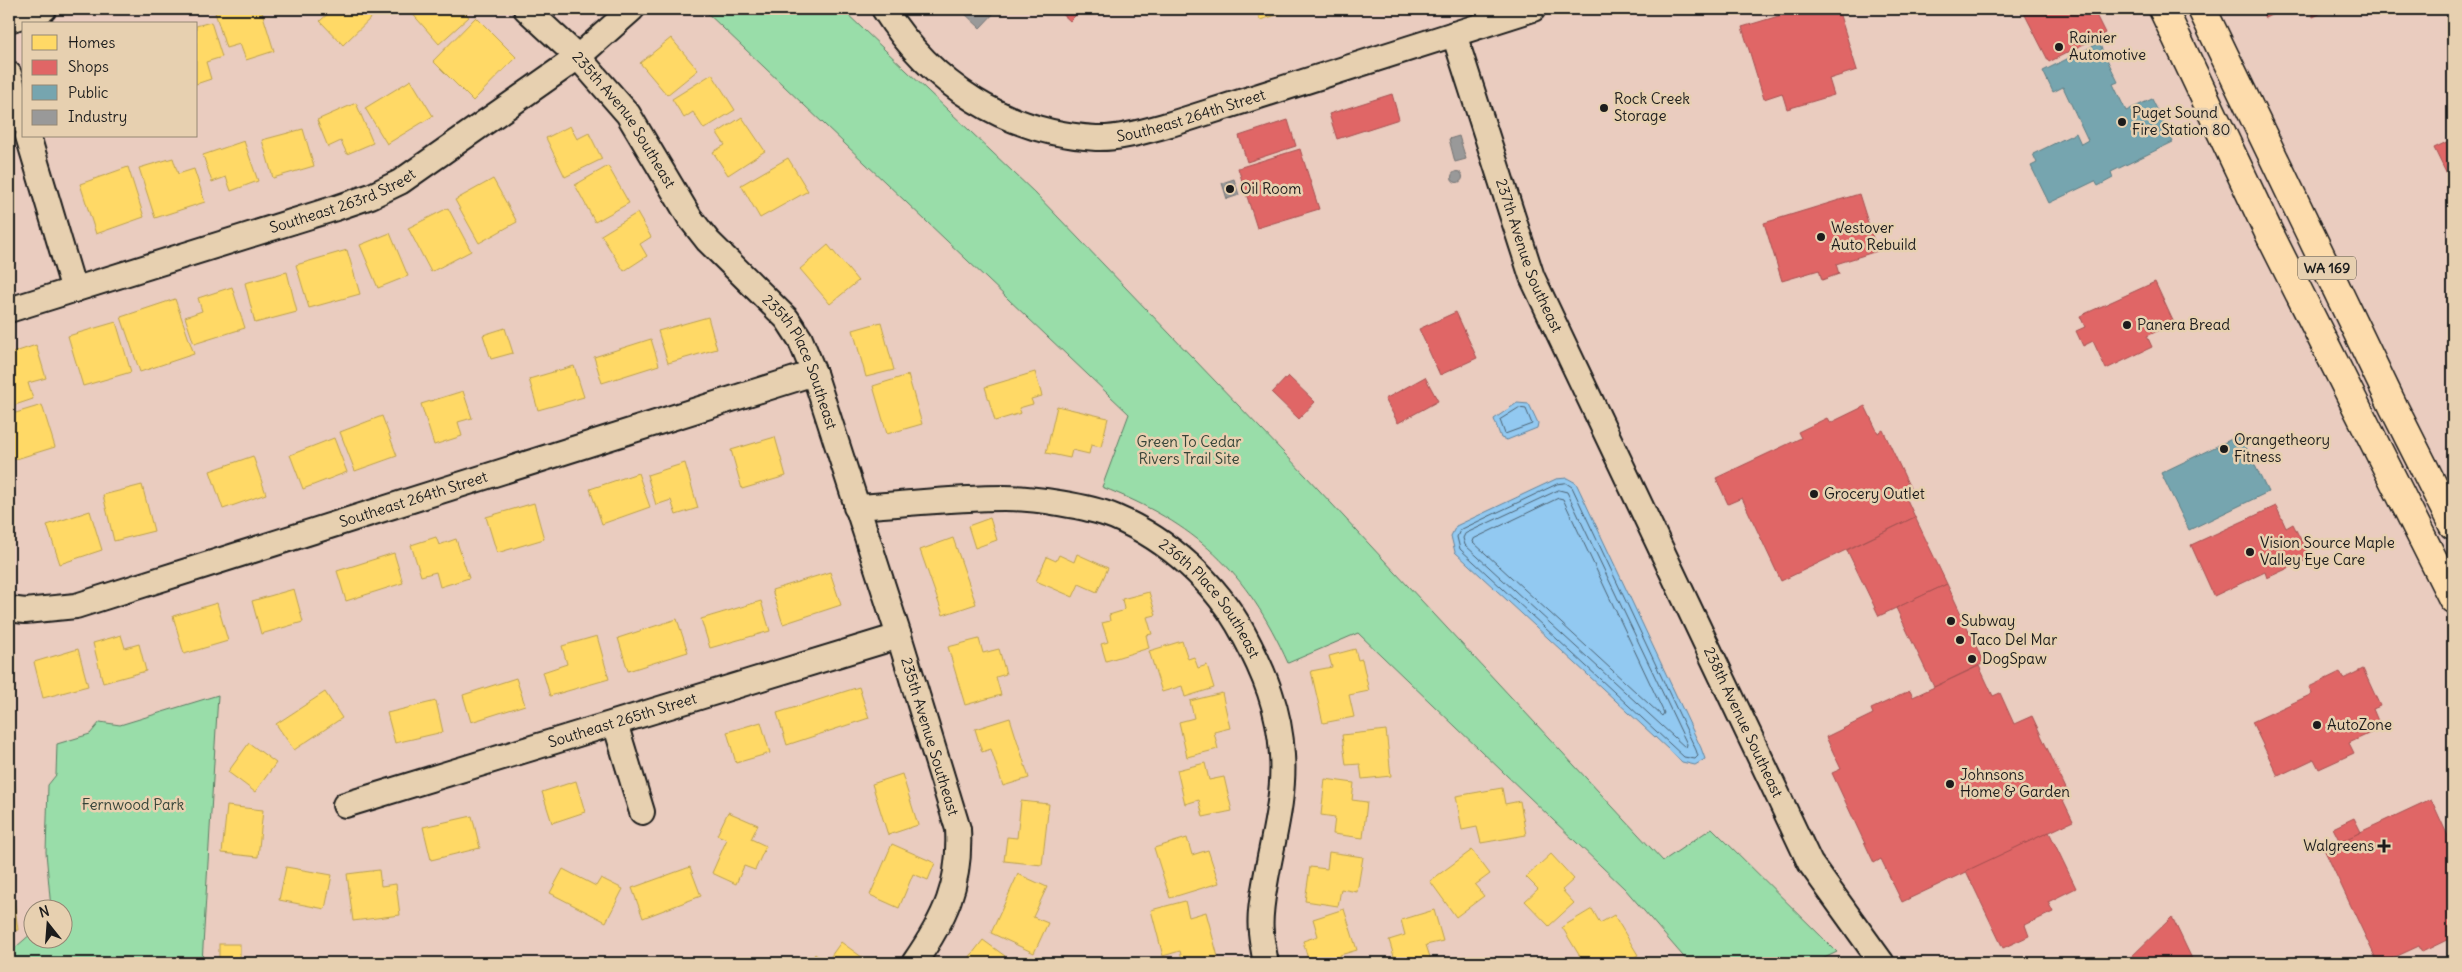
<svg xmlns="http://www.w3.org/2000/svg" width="2462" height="972" viewBox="0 0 2462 972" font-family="Delius,sans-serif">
	<rect width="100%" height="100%" fill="#eaccbf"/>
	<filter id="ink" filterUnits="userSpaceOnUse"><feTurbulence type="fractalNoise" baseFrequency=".02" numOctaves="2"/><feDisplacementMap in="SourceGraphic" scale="10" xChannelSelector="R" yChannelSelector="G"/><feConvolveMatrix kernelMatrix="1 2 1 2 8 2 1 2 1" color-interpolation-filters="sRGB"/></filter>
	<g filter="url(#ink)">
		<g fill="#99dda9" stroke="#5a7c62">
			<path d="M703,9H842L1035,193L1306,476L1663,861L1712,828L1837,952L1814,963H1689L1625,889L1358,633L1288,663C1247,571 1195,523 1102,487L1129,414Z"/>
			<path d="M218,695L202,963H9V949L16,947L32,933V940H62V910L51,909L46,852L48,785L56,775L57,744L90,734L100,722L120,725Z"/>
		</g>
		<g fill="#92c9f1" stroke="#63849c">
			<path d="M1517,403L1529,404L1538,423L1537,428L1507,440L1501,438L1494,419Z"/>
			<path d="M1567,478L1576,483L1701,748L1705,759L1695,765L1682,762L1455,552L1451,536L1456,526L1556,479Z"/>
		</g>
		<g fill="#ffd966" stroke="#bba050">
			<path d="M214,9H261L274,51L246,60L240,44L226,48Z"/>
			<path d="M333,9H380L343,45L320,21Z"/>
			<path d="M413,9H461L469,17L439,44L410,11Z"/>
			<path d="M1256,9H1297L1260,20Z"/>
			<path d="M476,17L516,57L473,101L433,61Z"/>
			<path d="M211,22L222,57L206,62L211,79L196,84V26Z"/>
			<path d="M671,38L698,70L667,95L640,63Z"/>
			<path d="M712,74L735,110L704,129L693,112L684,118L672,99Z"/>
			<path d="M411,80L433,116L387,144L365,108Z"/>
			<path d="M356,103L373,143L347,154L341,141L328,147L317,120Z"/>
			<path d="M742,117L765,151L728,175L713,152L725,145L717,133Z"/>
			<path d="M570,126L577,139L589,133L602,159L565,177L546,138Z"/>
			<path d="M303,129L314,166L273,178L262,140Z"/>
			<path d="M244,141L258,181L231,191L226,177L212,182L203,155Z"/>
			<path d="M173,158L178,174L194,169L205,202L155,218L139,168Z"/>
			<path d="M788,158L808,191L760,218L741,185Z"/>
			<path d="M608,166L629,203L595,222L575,185Z"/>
			<path d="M128,167L144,217L96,234L80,184Z"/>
			<path d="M493,179L517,222L479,243L455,200Z"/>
			<path d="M448,208L471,251L431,272L408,228Z"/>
			<path d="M637,213L651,237L640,244L647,256L624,271L601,235Z"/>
			<path d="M390,233L408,276L378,288L360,245Z"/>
			<path d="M828,245L858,281L830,304L800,269Z"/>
			<path d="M347,250L360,294L309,308L296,265Z"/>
			<path d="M287,272L297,312L255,323L245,283Z"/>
			<path d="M232,287L245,328L194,344L185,317L202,311L198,298Z"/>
			<path d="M175,299L194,354L140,372L121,317Z"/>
			<path d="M708,317L717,349L668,363L658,331Z"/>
			<path d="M116,322L131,372L83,386L68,336Z"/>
			<path d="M881,322L894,370L866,377L853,330Z"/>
			<path d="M505,328L513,353L491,359L483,335Z"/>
			<path d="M651,339L659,365L602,383L594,357Z"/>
			<path d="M36,345L46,378L28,383L33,399L9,407V354Z"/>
			<path d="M574,366L584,397L538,410L529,379Z"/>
			<path d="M1035,372L1042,396L1031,399L1033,404L1019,408L1021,413L995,421L985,387Z"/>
			<path d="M908,375L922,424L887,434L873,386Z"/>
			<path d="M463,391L472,418L458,422L462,436L434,445L421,404Z"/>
			<path d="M42,405L55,447L13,460L9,445V415Z"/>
			<path d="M1057,406L1108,418L1101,447L1091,445L1089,454L1072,450L1070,458L1046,453Z"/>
			<path d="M382,416L397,456L355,471L340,432Z"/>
			<path d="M775,437L786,476L742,489L731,450Z"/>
			<path d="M334,438L347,472L303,489L290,455Z"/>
			<path d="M253,456L266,494L223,509L210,471Z"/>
			<path d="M685,463L698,508L676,515L671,500L656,505L647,475Z"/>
			<path d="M638,473L650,507L602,524L590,489Z"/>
			<path d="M142,485L154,531L114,541L103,495Z"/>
			<path d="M534,503L544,539L497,553L486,517Z"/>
			<path d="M90,511L102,550L60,564L47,525Z"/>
			<path d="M990,518L997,540L975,548L968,526Z"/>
			<path d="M436,537L439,545L456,539L469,578L440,587L436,572L421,576L411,545Z"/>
			<path d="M953,538L976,604L943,615L920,550Z"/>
			<path d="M394,553L403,583L346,601L337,571Z"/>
			<path d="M1077,554L1108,568L1097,592L1079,584L1073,597L1036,581L1047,557L1056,561L1059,555L1074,562Z"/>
			<path d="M830,572L841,605L783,624L772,590Z"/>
			<path d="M294,589L303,622L261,634L252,601Z"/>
			<path d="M1149,592L1156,615L1147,617L1152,634L1146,635L1149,648L1106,661L1101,644L1108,642L1102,623L1110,621L1109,615L1122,611L1124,609L1122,599Z"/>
			<path d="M761,601L770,631L710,648L701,619Z"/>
			<path d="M217,603L228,641L184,654L173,616Z"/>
			<path d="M677,619L688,652L628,671L618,638Z"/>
			<path d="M121,635L125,648L139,644L146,671L103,683L93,643Z"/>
			<path d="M597,636L609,679L550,696L543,672L567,664L562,646Z"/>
			<path d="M979,639L983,653L999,649L1006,674L996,677L1001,695L965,705L948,647Z"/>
			<path d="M1182,641L1188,659L1194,657L1198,668L1207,665L1214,688L1185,697L1182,686L1162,692L1149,651Z"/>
			<path d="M78,649L88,686L43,698L34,662Z"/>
			<path d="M1355,649L1358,660L1362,659L1369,691L1349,695L1354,717L1323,723L1311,671L1332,667L1329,656Z"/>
			<path d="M516,678L525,705L471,722L463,695Z"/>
			<path d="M859,687L869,718L787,745L777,713Z"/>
			<path d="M325,692L342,718L294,750L276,724Z"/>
			<path d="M1222,693L1230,728L1214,732L1218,749L1187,757L1179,722L1194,718L1190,701Z"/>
			<path d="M436,701L443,732L395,743L387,713Z"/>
			<path d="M1010,718L1029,778L1003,786L991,749L982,752L975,729Z"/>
			<path d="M761,722L770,753L736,763L727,732Z"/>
			<path d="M1386,730L1391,776L1362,779L1360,764L1346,765L1342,735Z"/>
			<path d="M249,743L276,763L255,792L228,772Z"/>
			<path d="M1205,763L1209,780L1224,777L1232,811L1203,817L1199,800L1185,804L1177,770Z"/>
			<path d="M902,774L918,825L888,835L872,784Z"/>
			<path d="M1325,779L1354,783L1352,800L1367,802L1363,838L1333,834L1335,817L1321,815Z"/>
			<path d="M576,781L585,812L552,823L542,792Z"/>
			<path d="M1502,788L1505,804L1520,801L1526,835L1481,843L1477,827L1462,830L1456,796Z"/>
			<path d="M1021,801L1049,804L1042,865L1004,861L1007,837L1017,838Z"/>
			<path d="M227,806L263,810L258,857L222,853Z"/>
			<path d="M728,812L758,825L751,839L766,846L755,870L744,866L736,884L712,873L727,839L717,835Z"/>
			<path d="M472,816L480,848L431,860L423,827Z"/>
			<path d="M1187,838L1192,855L1208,850L1219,883L1170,898L1154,848Z"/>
			<path d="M892,844L935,863L928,880L913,874L899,908L870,895Z"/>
			<path d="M1472,850L1490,874L1475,885L1484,896L1456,917L1430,881Z"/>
			<path d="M1329,852L1363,857L1357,892L1341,889L1338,906L1305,901L1310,867L1327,869Z"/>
			<path d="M1551,854L1574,879L1562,890L1574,903L1549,926L1525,901L1538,889L1526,877Z"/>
			<path d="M286,867L332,875L325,909L279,900Z"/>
			<path d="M690,867L701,896L643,918L632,888Z"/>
			<path d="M563,869L596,886L601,878L623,889L606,922L550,893Z"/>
			<path d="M379,870L381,886L396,884L400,915L353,921L347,874Z"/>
			<path d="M1018,874L1047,887L1033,917L1048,923L1034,953L991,933Z"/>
			<path d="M9,885H12L18,930L9,932Z"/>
			<path d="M1185,901L1189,917L1206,912L1218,957L1196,963H1183L1180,951L1163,956L1151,910Z"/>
			<path d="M1344,909L1357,950L1340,955L1342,963H1309L1303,941L1318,936L1313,919Z"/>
			<path d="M1592,909L1600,923L1614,915L1638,955L1624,963H1603L1601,959L1593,963H1584L1562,927Z"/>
			<path d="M1434,910L1443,941L1426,945L1431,960L1421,963H1396L1389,940L1405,935L1401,920Z"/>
			<path d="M983,940L1005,956L999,963H965Z"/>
			<path d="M841,942L866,960L863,963H808L815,954L826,963Z"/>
			<rect x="219" y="944" width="21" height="19"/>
		</g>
		<g fill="#e06666" stroke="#a55050">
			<path d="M1057,9H1082L1070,21Z"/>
			<path d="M1802,9H1838L1857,70L1829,79L1834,95L1787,109L1782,93L1764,99L1742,27Z"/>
			<path d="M2022,9H2093L2105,33L2049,62Z"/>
			<path d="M2261,9H2283L2265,18Z"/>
			<path d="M2309,9H2330L2313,17Z"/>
			<path d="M1392,94L1399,119L1337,139L1329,114Z"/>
			<path d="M1288,120L1296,146L1247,162L1239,136Z"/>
			<path d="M2453,139V187L2434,148Z"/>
			<path d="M1300,149L1319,209L1257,228L1238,168Z"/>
			<path d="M1859,194L1877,251L1836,264L1839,274L1822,280L1819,270L1782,281L1764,223Z"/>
			<path d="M2155,282L2174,323L2147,336L2152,347L2106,369L2093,341L2083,346L2076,331L2085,327L2080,316Z"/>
			<path d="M1456,312L1477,358L1440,375L1419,329Z"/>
			<path d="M1288,376L1315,402L1299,419L1272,393Z"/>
			<path d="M1425,377L1438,401L1398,423L1385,399Z"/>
			<path d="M1865,406L1878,433L1883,430L1910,488L1903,491L1915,517L1781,581L1742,498L1728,504L1716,478L1801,438L1798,432L1827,418L1830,423Z"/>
			<path d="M2276,506L2286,528L2293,524L2310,558L2267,578L2265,572L2214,596L2191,545Z"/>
			<path d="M1915,517L1947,584L1879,616L1847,550Z"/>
			<path d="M1947,584L1984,663L1934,687L1896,608Z"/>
			<path d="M1979,666L1993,696L2000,693L2014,724L2032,716L2069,795L2062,798L2073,821L1902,902L1881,859L1874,863L1832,773L1841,769L1826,737L1873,714L1871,709L1910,691L1913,697Z"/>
			<path d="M2363,669L2380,706L2373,709L2381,728L2349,743L2354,753L2319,769L2314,759L2278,776L2252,722L2312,694L2309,687L2340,672L2343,679Z"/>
			<path d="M2431,799L2453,847V937L2422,952L2419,946L2382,963H2378L2324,849Z"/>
			<path d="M2354,818L2361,832L2340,842L2333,828Z"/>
			<path d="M2049,832L2076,888L2048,902L2053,912L2025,925L2029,936L2003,948L1966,871Z"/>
			<path d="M2172,917L2194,963H2125Z"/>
		</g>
		<g fill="#76a5af" stroke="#5b7c83">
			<path d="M2099,43L2118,82L2113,84L2126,111L2152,99L2173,142L2111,172L2113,178L2098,186L2095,181L2049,203L2031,166L2037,163L2033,154L2076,133L2081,144L2088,140L2063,87L2053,92L2043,71Z"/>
			<path d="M2240,435L2268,492L2189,530L2161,473Z"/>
		</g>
		<g fill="#999" stroke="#747474">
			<path d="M964,9H998L980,28L962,11Z"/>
			<path d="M1459,136L1466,159L1455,162L1449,139Z"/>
			<circle cx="1457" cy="177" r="5.5"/>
			<path d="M1234,179L1239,195L1227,199L1222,183Z"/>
		</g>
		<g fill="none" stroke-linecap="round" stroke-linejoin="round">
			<g stroke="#4b6171" stroke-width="1">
				<path d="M1519,408L1526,409L1532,424L1505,434L1500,420Z"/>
				<path d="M1566,483L1572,487L1696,750L1698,756L1695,759L1684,757L1460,549L1457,537L1460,530L1557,484Z"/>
				<path d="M1559,490L1567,492L1687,744L1686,748L1465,545L1463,538L1465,534Z"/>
				<path d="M1559,498L1563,499L1664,713L1662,716L1473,542L1474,539Z"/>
			</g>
			<defs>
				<g id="street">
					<path id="s1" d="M526,9L578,57L628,114L690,218L708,241L787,319L800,339L814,373L899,636L958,829C961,885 945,918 914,963"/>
					<path id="s2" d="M884,9C932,85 1006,133 1096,138C1121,139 1148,130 1171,124L1533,9"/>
					<path d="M9,20L44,9"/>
					<path id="s3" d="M1454,34L1532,277L1810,863L1882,963"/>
					<path d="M9,74L24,123"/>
					<path d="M28,136L74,290"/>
					<path id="s4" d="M9,310L336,208L371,196L400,182L578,57L632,9"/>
					<path id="s5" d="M856,507C905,504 955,498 1004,498C1035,498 1088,506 1115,517C1169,540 1216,583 1243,633C1264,672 1280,710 1282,755C1285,796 1273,838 1266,878C1263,896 1259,915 1261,932C1262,943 1264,953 1266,963"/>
					<path id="s6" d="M9,609L25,611L76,606L814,373"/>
					<path d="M615,723L642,812"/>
					<path id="s7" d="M345,805L899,636"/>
				</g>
				<g id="primary">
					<path d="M2163,9L2269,233L2453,599"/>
					<path d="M2202,9L2394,408L2453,525"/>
				</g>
			</defs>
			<use href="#street" stroke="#1c1c1c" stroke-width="28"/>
			<use href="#primary" stroke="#1c1c1c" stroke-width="31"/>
			<use href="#street" stroke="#e7d0b0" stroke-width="24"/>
			<use href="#primary" stroke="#fddcac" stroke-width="28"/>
		</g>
	</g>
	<g fill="#1c1c1c" stroke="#e7d0b0" stroke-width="2">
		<circle cx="2059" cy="47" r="5"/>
		<circle cx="1604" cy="108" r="5"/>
		<circle cx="2122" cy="122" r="5"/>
		<circle cx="1230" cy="189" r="5"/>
		<circle cx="1821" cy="237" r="5"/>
		<circle cx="2127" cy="325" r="5"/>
		<circle cx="2224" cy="449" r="5"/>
		<circle cx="1814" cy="494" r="5"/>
		<circle cx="2250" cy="552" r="5"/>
		<circle cx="1951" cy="621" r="5"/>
		<circle cx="1960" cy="640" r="5"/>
		<circle cx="1972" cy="659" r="5"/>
		<circle cx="2317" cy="725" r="5"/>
		<circle cx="1950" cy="784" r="5"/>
		<path d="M2381.5 838.5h5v5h5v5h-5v5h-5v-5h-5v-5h5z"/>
	</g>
	<g text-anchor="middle" stroke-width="5" stroke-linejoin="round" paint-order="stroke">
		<rect fill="#e7d0b0" stroke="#595248" stroke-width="1" x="2298" y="256.5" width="58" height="23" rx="4"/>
		<g font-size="14" font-weight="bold" fill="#1c1c1c">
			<text x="2327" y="273">WA 169</text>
		</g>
		<g font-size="15" fill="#1c1c1c" stroke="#e7d0b0" text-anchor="start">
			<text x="2069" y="43">Rainier<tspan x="2069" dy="17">Automotive</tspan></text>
			<text x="1614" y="104">Rock Creek<tspan x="1614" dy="17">Storage</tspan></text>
			<text x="2132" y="118">Puget Sound<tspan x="2132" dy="17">Fire Station 80</tspan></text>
			<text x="1240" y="194">Oil Room</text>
			<text x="1831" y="233">Westover<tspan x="1831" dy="17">Auto Rebuild</tspan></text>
			<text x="2137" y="330">Panera Bread</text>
			<text x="2234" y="445">Orangetheory<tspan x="2234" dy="17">Fitness</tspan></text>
			<text x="1824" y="499">Grocery Outlet</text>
			<text x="2260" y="548">Vision Source Maple<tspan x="2260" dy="17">Valley Eye Care</tspan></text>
			<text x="1961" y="626">Subway</text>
			<text x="1970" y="645">Taco Del Mar</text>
			<text x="1982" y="664">DogSpaw</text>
			<text x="2327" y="730">AutoZone</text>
			<text x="1960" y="780">Johnsons<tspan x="1960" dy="17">Home &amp; Garden</tspan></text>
			<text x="2374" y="851" text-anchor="end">Walgreens</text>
		</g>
		<g font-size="15" fill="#1c1c1c" stroke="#e7d0b0">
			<text dy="5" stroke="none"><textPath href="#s2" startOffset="356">Southeast 264th Street</textPath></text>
			<text dy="5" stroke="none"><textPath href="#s1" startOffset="149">235th Avenue Southeast</textPath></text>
			<text dy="5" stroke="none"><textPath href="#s4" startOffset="351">Southeast 263rd Street</textPath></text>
			<text dy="5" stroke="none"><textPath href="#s3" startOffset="234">237th Avenue Southeast</textPath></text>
			<text dy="5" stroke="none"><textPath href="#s1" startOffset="452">235th Place Southeast</textPath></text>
			<text dy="5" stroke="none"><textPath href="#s6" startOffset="421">Southeast 264th Street</textPath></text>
			<text dy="5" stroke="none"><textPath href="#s5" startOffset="389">236th Place Southeast</textPath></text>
			<text dy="5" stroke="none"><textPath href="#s7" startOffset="290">Southeast 265th Street</textPath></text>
			<text dy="5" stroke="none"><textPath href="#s3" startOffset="748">238th Avenue Southeast</textPath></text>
			<text dy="5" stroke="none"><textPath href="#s1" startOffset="850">235th Avenue Southeast</textPath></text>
		</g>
		<g font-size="15" fill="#354338" stroke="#e7d0b0">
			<text x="1189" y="447">Green To Cedar<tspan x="1189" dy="17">Rivers Trail Site</tspan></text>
			<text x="133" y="810">Fernwood Park</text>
		</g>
	</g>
	<rect width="2462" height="972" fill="none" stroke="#e7d0b0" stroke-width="30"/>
	<rect x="15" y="15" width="2432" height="942" fill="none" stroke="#1c1c1c" stroke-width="2" filter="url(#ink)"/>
	<rect x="22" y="22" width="175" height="115" fill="#e7d0b0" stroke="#968875"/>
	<rect x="32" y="35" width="25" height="15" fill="#ffd966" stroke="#968875"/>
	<text x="68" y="48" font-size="15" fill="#1c1c1c">Homes</text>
	<rect x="32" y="60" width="25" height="15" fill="#e06666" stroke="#968875"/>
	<text x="68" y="72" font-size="15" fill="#1c1c1c">Shops</text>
	<rect x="32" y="85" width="25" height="15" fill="#76a5af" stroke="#968875"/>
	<text x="68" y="98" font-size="15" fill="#1c1c1c">Public</text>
	<rect x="32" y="110" width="25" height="15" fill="#999999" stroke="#968875"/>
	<text x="68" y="122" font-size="15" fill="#1c1c1c">Industry</text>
	<g transform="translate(48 924) rotate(343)"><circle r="24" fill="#e7d0b0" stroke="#968875"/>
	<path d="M0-4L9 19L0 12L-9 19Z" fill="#1c1c1c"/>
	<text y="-8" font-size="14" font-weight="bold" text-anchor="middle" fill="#1c1c1c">N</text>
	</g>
</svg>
